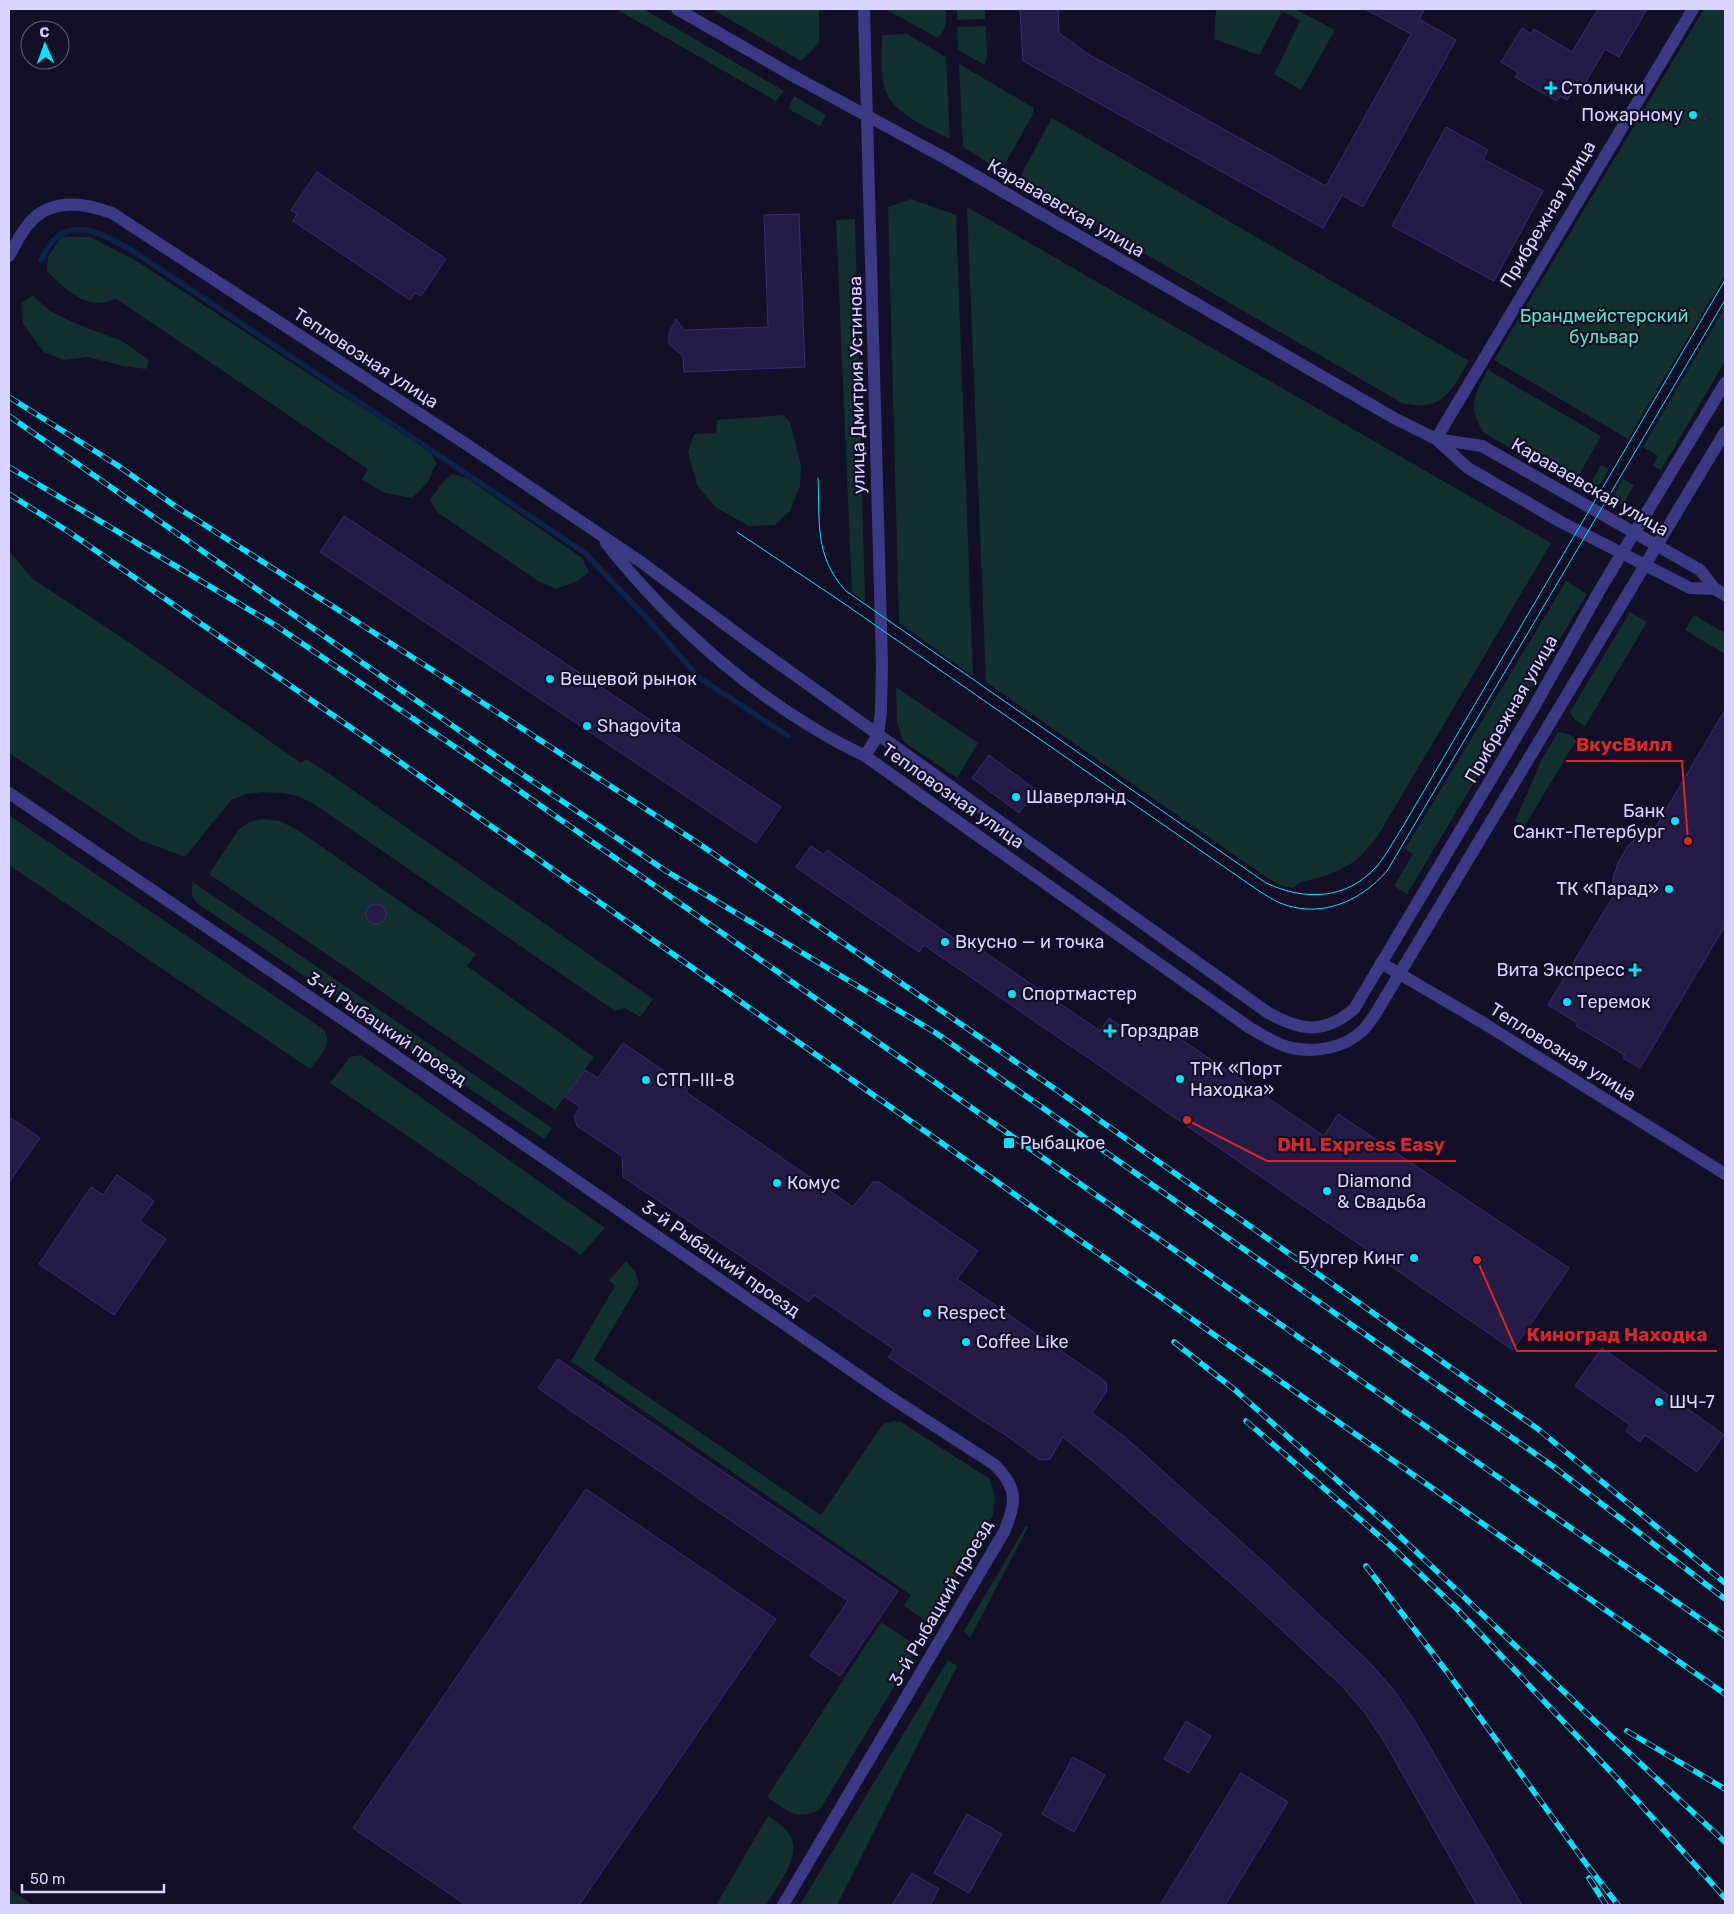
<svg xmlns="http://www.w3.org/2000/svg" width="1734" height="1914" viewBox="0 0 1734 1914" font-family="Rubik,sans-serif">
	<rect width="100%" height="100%" fill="#130f26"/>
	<g fill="#12302f">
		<path d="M616,9H643L784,91L776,101Z"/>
		<path d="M712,9H819V43L801,61Z"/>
		<path d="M885,9H946C946,21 947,29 938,38Z"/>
		<path d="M957,9H985V19L957,20Z"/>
		<path d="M1216,9H1295L1335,30L1301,90L1274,74L1300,21L1293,16L1282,12L1259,55L1214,39Z"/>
		<path d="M1704,9H1725V275L1628,439L1494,360Z"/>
		<path d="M986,26L987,57L985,65L958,50L957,27Z"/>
		<path d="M907,34L946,57L950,139C926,126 888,113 883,82C881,67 882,50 882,35Z"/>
		<path d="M959,64L1034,108L1032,116L1001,171L963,147Z"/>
		<path d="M794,96L826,115L820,126L790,110L789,106Z"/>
		<path d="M1052,118L1469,361C1451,391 1442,413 1402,403L1020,181L1024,169Z"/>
		<path d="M911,199L956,215L973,676L899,623L888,207Z"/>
		<path d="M967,207L1551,543L1379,834C1362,857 1352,866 1325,876C1313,880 1302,879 1293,888L1280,885L1269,879L986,682Z"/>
		<path d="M855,219L865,602L852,592L836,220Z"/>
		<path d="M61,237H90L135,260L329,387L430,450L436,464L428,482L412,498L385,493L362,480L368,469L115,298C90,314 64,288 47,271L48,257Z"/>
		<path d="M33,296L50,311L77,324L122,341L149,360L146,369L123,366L88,357L64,360L44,352L23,324L21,303Z"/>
		<path d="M1725,307V361L1661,470L1653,466L1658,456L1643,447Z"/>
		<path d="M1488,370L1601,436L1574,484L1484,433C1467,408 1474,395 1488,370Z"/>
		<path d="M783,415L790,422L801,465L800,486L790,511L775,525L749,526L715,507L697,485L688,452L694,434L716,433L717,420Z"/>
		<path d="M1601,465L1609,469L1593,496L1586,492Z"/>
		<path d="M451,474L467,478L582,558L589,572L578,581L556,589L538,581L437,512L430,500L439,487Z"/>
		<path d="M1623,479L1634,485L1623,504L1609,503Z"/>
		<path d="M9,551L33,579L127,641L301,763L306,759L334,777L653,999L640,1017L625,1008L615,1011L317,806L298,796L281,793L262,792L246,794L231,800L185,857L140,840L9,753Z"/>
		<path d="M1566,581L1587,594L1407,894L1394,886L1413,854L1405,849Z"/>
		<path d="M1630,612L1647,622L1585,726L1575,720L1570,712Z"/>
		<path d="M1694,615L1725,633V654L1685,630Z"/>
		<path d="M896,687L978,743L957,778L904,742L897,723Z"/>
		<path d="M1558,732L1568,734L1577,739L1524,827L1515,821L1541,761Z"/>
		<path d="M9,815L323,1029C335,1045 319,1056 310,1069L9,865Z"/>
		<path d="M263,819L280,821L299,831L476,954L467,966L594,1057L555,1110L209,874L239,829L249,822Z"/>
		<path d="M193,882L552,1128L544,1139L197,903C191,896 191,891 193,882Z"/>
		<path d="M361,1055L605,1228L581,1255L330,1083L350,1057Z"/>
		<path d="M626,1261C633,1269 639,1274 638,1285L594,1360L821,1515L883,1424L893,1421L901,1422L990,1479L995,1497L993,1515L929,1623L904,1606L911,1595L571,1361L615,1286L609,1280Z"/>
		<path d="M1026,1526L1028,1527L970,1638L964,1631Z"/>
		<path d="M881,1622L918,1647L821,1808C798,1823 787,1810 767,1797Z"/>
		<path d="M948,1660L957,1666L837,1905H800Z"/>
		<path d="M768,1816C774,1821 782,1825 787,1831C806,1853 777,1886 766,1905H716Z"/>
		<path d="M9,1888L33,1905H9Z"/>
	</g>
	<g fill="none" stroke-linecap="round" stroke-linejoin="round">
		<path stroke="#0c2248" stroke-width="5.5" d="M41,260C45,254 48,245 54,240C79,215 115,241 139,255L585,553L654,626L698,677L788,736"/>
	</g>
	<g fill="#241b47" stroke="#3b2d73">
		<path d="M1020,9H1058L1059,33L1088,54L1326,186L1411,34L1365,9H1425L1419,19L1456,40L1363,207L1342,195L1323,228L1023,61Z"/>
		<path d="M1598,9H1647L1619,57L1605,49L1581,90L1575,87L1567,100L1560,96L1557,101L1515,77L1518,72L1501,62L1522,28L1531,34L1534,29L1572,52Z"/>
		<path d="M1446,127L1488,150L1483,159L1543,191L1494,281L1392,226Z"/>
		<path d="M317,172L446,259L421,296L415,293L410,300L293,221L297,214L291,210Z"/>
		<path d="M799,214L805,367L684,372L683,356L669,344V333L676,319L684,330L768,327L764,215Z"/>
		<path d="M344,516L781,807L756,843L320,552Z"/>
		<path d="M1725,710V926L1640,1068L1623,1058L1625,1055L1576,1026L1578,1023L1548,1005L1614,895L1612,883L1618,863L1627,847L1642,832L1655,828Z"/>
		<path d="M989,755L1036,790L1019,813L972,778Z"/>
		<path d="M811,846L824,855L827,850L958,941L961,936L1100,1031L1109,1018L1123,1027L1126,1022L1151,1038L1176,1036L1324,1136L1338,1114L1569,1268L1513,1350L924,945L919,952L796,867Z"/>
		<circle cx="376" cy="914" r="10"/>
		<path d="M623,1043L689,1088L686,1092L853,1207L873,1182H879L978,1251L957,1279L1106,1382L1107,1391L1092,1413L1126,1438L1267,1565L1369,1662L1393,1689L1416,1723L1522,1905H1477L1384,1741L1365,1713L1342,1686L1243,1594L1101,1468L1063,1437L1050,1459L1040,1460L1004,1434L977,1417L888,1357L894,1349L814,1295L809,1302L623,1177L622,1156L577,1126L574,1116L580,1107L565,1097L585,1070L598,1078Z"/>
		<path d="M9,1117L40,1138L9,1182Z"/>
		<path d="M117,1175L154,1201L140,1221L166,1239L114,1315L39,1264L91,1187L103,1195Z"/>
		<path d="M1602,1348L1724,1435L1697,1472L1645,1435L1640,1442L1626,1431L1630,1425L1575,1386Z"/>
		<path d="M558,1359L898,1591L840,1676L810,1656L848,1601L538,1388Z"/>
		<path d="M586,1489L776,1619L579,1905H466L353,1828Z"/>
		<path d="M1186,1721L1211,1736L1189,1773L1164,1759Z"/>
		<path d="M1073,1757L1105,1775L1074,1832L1042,1814Z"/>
		<path d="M1241,1773L1288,1802L1225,1905H1160Z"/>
		<path d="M967,1814L1002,1834L969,1893L934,1873Z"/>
		<path d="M912,1873L939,1889L930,1905H892Z"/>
	</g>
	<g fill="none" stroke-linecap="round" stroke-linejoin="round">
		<g stroke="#3d3a85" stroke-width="12">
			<path d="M677,9L797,78L945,158L1394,418L1436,439L1468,468L1561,522L1690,588L1715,589"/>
			<path d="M864,9L882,664L881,711L878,735L865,756"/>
			<path d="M9,256C16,244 22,230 32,220C54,198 85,203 112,213L466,444L641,562L754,646L1267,1012C1300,1031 1323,1035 1354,1009L1534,707L1601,588L1725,383"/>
			<path d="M1436,439L1693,9"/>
			<path d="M1436,439L1482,446L1700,570L1715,589L1725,595"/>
			<path d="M606,543C673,628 766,709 865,756L1250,1028C1263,1035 1277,1045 1292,1048C1316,1053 1344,1048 1362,1031C1367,1027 1370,1021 1374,1016L1725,432"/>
			<path d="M9,793L351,1025L887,1395L995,1465C1019,1489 1016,1504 1004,1532L783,1905"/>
			<path d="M1381,963L1480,1021L1725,1174"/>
		</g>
		<g stroke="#00e5ff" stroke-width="1">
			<path d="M818,478C820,522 814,556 846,591L1266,883C1305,901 1346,900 1376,867C1386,856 1394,840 1402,828L1725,280"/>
			<path d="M737,532L836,598L1259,891C1266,895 1273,900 1280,903C1320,919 1360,902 1387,871L1725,300"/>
		</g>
		<defs>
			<g id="rail">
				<path d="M9,397L117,465L175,506L420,662L695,841L1061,1093L1538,1429L1725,1583"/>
				<path d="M9,416L516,770L666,871L936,1033L1554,1467L1725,1599"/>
				<path d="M9,467L275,625L514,787L1725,1636"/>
				<path d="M9,494L69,532L373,743L1725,1694"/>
				<path d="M1174,1342L1235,1390L1388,1525L1598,1724L1725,1842"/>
				<path d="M1246,1421L1391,1546L1456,1608L1613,1774L1725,1898"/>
				<path d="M1366,1566L1450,1676L1587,1865L1618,1905"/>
				<path d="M1627,1731L1725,1789"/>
				<path d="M1589,1878L1606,1905"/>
			</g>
		</defs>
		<use href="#rail" stroke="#00e5ff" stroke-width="5.5"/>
		<use href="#rail" stroke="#130f26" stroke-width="4" stroke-dasharray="11" stroke-linecap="butt"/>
	</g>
	<g fill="#00e5ff" stroke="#130f26" stroke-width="2">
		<path d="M1548.5 80.5h5v5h5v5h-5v5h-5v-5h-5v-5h5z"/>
		<circle cx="1693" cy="115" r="5"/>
		<circle cx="550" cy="679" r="5"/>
		<circle cx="587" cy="726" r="5"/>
		<circle cx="1016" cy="797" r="5"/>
		<circle cx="1675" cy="821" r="5"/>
		<circle cx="1669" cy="889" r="5"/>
		<circle cx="945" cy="942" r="5"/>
		<path d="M1632.5 962.5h5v5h5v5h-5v5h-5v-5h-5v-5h5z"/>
		<circle cx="1012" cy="994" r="5"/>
		<circle cx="1567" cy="1002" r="5"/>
		<path d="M1107.5 1023.5h5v5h5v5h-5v5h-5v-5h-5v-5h5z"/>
		<circle cx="1180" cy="1079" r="5"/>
		<circle cx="646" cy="1080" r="5"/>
		<rect x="1003" y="1137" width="12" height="12" rx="2.5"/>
		<circle cx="777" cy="1183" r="5"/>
		<circle cx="1327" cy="1191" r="5"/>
		<circle cx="1414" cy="1258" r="5"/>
		<circle cx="927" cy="1313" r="5"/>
		<circle cx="966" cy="1342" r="5"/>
		<circle cx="1659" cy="1402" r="5"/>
	</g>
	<g text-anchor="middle" stroke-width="4.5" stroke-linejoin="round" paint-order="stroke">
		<g font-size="18" fill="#d9d4ff" stroke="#130f26" text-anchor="start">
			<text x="1561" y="94">Столички</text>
			<text x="1683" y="121" text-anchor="end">Пожарному</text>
			<text x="560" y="685">Вещевой рынок</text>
			<text x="597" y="732">Shagovita</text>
			<text x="1026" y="803">Шаверлэнд</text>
			<text x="1665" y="817" text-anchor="end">Банк<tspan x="1665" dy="21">Санкт-Петербург</tspan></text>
			<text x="1659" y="895" text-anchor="end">ТК «Парад»</text>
			<text x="955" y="948">Вкусно — и точка</text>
			<text x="1625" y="976" text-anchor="end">Вита Экспресс</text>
			<text x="1022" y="1000">Спортмастер</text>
			<text x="1577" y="1008">Теремок</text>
			<text x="1120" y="1037">Горздрав</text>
			<text x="1190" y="1075">ТРК «Порт<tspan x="1190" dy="21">Находка»</tspan></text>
			<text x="656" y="1086">СТП-III-8</text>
			<text x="1020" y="1149">Рыбацкое</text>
			<text x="1337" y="1187">Diamond<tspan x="1337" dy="21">&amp; Свадьба</tspan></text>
			<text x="787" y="1189">Комус</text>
			<text x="1404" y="1264" text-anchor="end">Бургер Кинг</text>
			<text x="937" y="1319">Respect</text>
			<text x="976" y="1348">Coffee Like</text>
			<text x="1669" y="1408">ШЧ-7</text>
		</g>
		<g font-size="18" fill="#d9d4ff" stroke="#130f26">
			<text transform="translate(1066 208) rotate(30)" y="6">Караваевская улица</text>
			<text transform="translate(1548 214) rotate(-59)" y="6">Прибрежная улица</text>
			<text transform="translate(366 358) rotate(33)" y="6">Тепловозная улица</text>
			<text transform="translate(857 385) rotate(-91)" y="6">улица Дмитрия Устинова</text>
			<text transform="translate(1590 487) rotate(30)" y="6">Караваевская улица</text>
			<text transform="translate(1511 709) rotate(-60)" y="6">Прибрежная улица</text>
			<text transform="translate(953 796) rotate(35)" y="6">Тепловозная улица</text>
			<text transform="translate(387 1029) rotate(34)" y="6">3-й Рыбацкий проезд</text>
			<text transform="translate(1563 1052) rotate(32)" y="6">Тепловозная улица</text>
			<text transform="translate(721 1259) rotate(35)" y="6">3-й Рыбацкий проезд</text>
			<text transform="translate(941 1603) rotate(-60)" y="6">3-й Рыбацкий проезд</text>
		</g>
		<g font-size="18" fill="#5fe0c0" stroke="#130f26">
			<text x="1604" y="322">Брандмейстерский<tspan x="1604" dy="21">бульвар</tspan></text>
		</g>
	</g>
	<path fill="none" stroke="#d62828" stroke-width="2" d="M1688 841L1682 761H1566M1187 1120L1267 1161H1456M1477 1260L1517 1351H1717"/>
	<g fill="#d62828" stroke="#130f26" stroke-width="2">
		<circle cx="1688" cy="841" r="5"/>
		<circle cx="1187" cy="1120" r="5"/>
		<circle cx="1477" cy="1260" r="5"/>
	</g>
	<g font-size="19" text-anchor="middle" font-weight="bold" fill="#d62828" stroke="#130f26" stroke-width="4.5" stroke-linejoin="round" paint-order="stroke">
		<text x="1624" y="751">ВкусВилл</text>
		<text x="1361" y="1151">DHL Express Easy</text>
		<text x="1617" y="1341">Киноград Находка</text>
	</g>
	<rect width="1734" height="1914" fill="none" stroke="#d9d4ff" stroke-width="20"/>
	<g transform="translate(45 45) rotate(358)"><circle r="24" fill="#130f26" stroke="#625e7d"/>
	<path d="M0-4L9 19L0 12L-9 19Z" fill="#00e5ff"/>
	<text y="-8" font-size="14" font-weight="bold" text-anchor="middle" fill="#d9d4ff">С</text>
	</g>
	<path d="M22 1884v8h142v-8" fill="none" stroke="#d9d4ff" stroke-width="2.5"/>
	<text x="30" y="1884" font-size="15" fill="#d9d4ff" stroke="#130f26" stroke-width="4" paint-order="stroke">50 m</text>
</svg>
